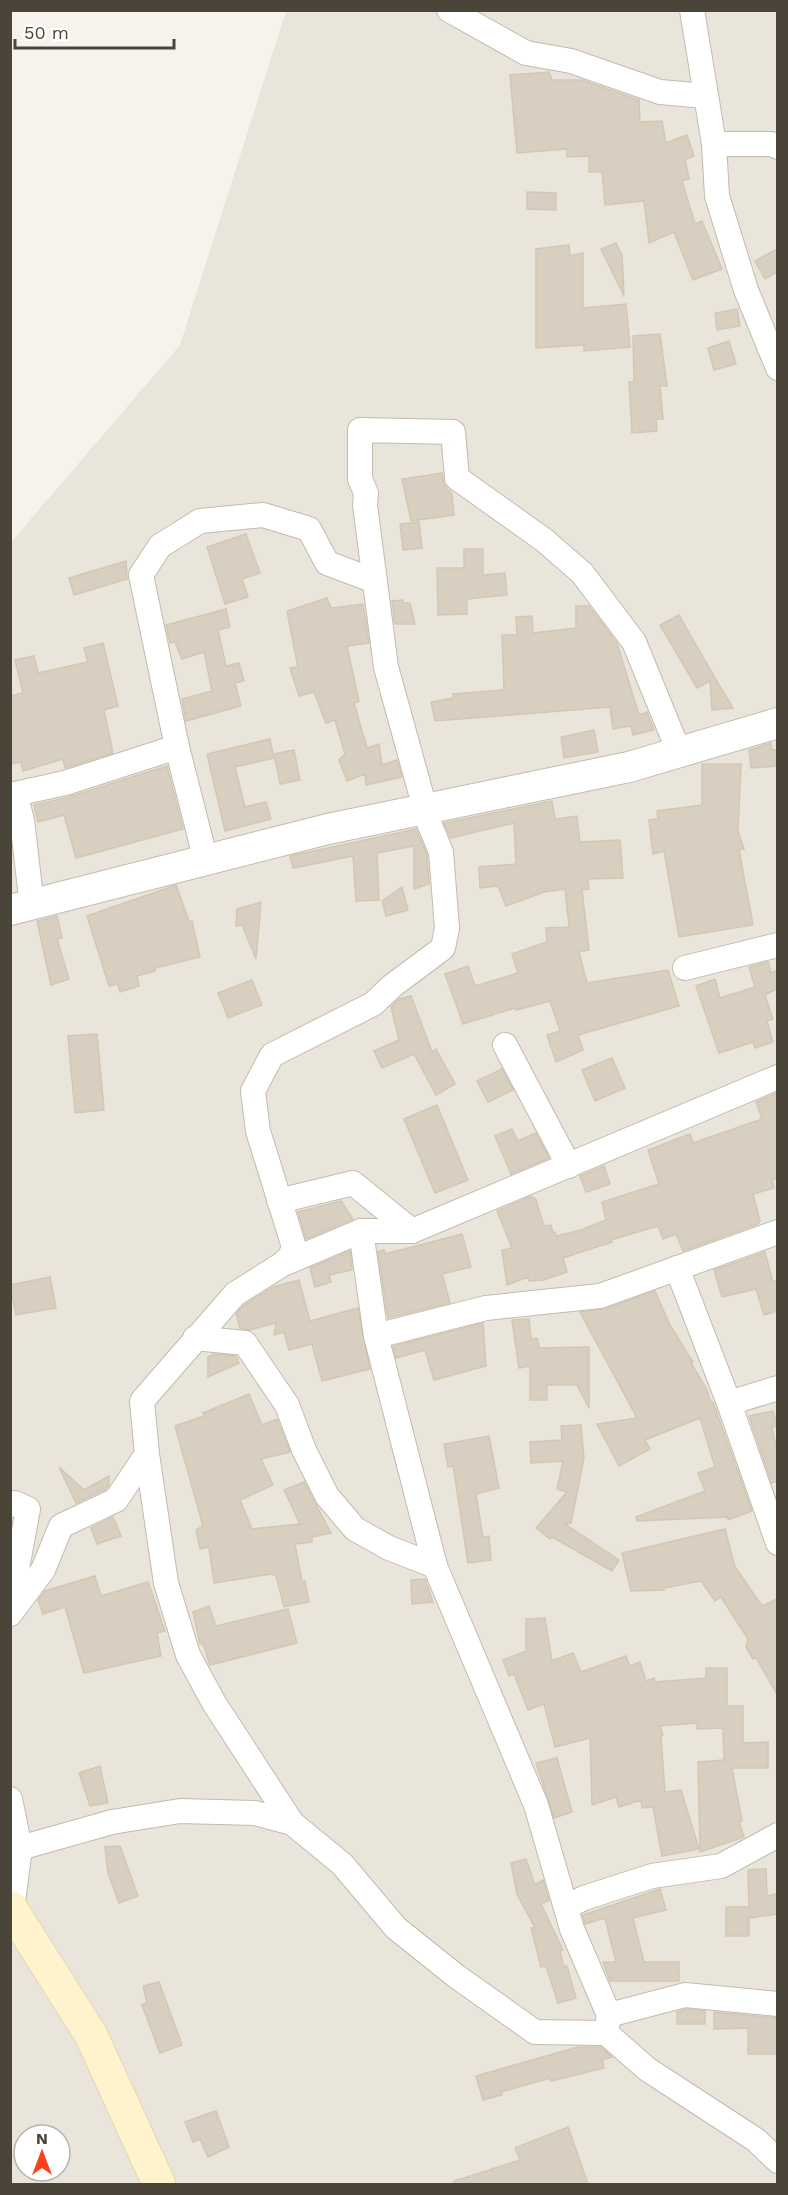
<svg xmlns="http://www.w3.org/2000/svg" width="788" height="2195" viewBox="0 0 788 2195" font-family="'Work Sans',sans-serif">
	<rect width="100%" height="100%" fill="#f6f3ec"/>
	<path fill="#eae5da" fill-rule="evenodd" d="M286,11H777V2184H11V542L180,345ZM24,2135H60V2171H24Z"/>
	<g fill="#d8cfc1" stroke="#d3c7b4" stroke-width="1.5">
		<path d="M549,72L552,80H582L639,100L640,122L662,121L666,143L687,135L694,156L685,159L689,179L682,181L695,224L702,221L722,269L693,280L674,232L649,243L644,201L605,205L602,172H589V156L567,157V149L517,153L510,75Z"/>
		<path d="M527,192L556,193V210L527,209Z"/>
		<path d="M616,243L622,255L624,296L601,249Z"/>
		<path d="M569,245L570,256L583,253V308L626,304L630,347L584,351V345L536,348V249Z"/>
		<path d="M777,249V272L765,279L755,261Z"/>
		<path d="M737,309L740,326L717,330L715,313Z"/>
		<path d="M660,334L667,386H660L663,419H656L657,431L632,433L629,382H634L633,336Z"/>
		<path d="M729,341L736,364L714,370L708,348Z"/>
		<path d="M442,473L444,485L452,494L454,515L411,521L402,479Z"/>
		<path d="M419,522L422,548L403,550L400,524Z"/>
		<path d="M246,534L260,573L242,579L248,597L225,604L207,547Z"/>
		<path d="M464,549H483V575L505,573L507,595L467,599V614L438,615L437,568H464Z"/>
		<path d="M126,561L127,579L74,595L69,578Z"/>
		<path d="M327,598L331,608L363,604L369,643L347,646L359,701L354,703L367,748L379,744L382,765L397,760L402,777L366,785L365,774L347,781L339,760L345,754L335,720L326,723L314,692L299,696L290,668L298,667L287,611Z"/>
		<path d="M403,600V603H410L415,624H395L392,601Z"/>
		<path d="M576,606H589L617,643L639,715L647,712L654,730L633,735L631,726L613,729L610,707L435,721L431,702L453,698V694L504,690L502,635H517L516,617L532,616L533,633L576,628Z"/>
		<path d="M226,609L230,627L218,630L226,666L239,663L244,681L235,683L241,706L186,721L182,699L212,691L204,652L182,659L175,642L170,643L166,625Z"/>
		<path d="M679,615L715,678L733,708L712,710L710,681L697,688L660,625Z"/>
		<path d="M103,643L118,706L104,710L113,753L65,768L63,759L23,771L21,762L10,764V696L23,693L15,660L34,656L38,673L88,662L84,648Z"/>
		<path d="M594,730L598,752L564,758L561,737Z"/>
		<path d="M270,739L274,758L235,767L245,807L266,802L271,819L225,831L207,754Z"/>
		<path d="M771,743L772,750H777V766L751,768L749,750Z"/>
		<path d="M294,750L300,780L280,784L274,754Z"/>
		<path d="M702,764H741L738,831L744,849L739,850L753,925L679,937L664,851L653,854L649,820L658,819L657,811L702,805Z"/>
		<path d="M167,766L183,829L76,858L64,815L38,822L34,805L69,797Z"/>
		<path d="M552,801L555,819L577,816L580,842L620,840L623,878L588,879L589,889L582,890L589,950L579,952L587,983L668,970L679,1006L578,1035L583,1050L556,1062L547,1035L560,1031L550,1001L516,1010L515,1008L463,1024L445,974L468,966L475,986L518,973L512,954L547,942L546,928L569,927L565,889L544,892L506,906L498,886L480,888L479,867L516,864L514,823L451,838L444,823Z"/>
		<path d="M416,829L427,855L429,884L414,889V846L377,853L379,900L356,901L353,856L293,868L290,856Z"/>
		<path d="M176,885L189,921H192L200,957L155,968V971L137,976L139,986L120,992L118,984L109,986L87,916Z"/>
		<path d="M402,887L408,910L386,916L382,901Z"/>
		<path d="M261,902L256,959L242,925L236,926L237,909Z"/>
		<path d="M57,916L62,938L57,939L69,979L51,985L37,921Z"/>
		<path d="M768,962L771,973L777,970V989L765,995L773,1019L767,1021L773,1042L755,1048L753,1042L719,1053L696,986L715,979L720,998L755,987L749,967Z"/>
		<path d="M252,980L262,1005L228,1018L218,993Z"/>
		<path d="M411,996L432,1052L436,1049L455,1084L436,1095L414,1054L382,1068L374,1051L399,1040L391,1007L399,999Z"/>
		<path d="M97,1034L104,1110L75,1113L68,1036Z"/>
		<path d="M612,1058L625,1088L595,1101L582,1070Z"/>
		<path d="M502,1069L513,1090L488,1102L477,1081Z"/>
		<path d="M777,1093V1178L772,1180L774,1188L753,1194L760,1221L758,1224L683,1251L676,1234L663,1239L658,1226L611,1240L612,1242L563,1258L567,1272L544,1280L529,1281L528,1277L507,1285L502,1250L512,1248L497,1211L531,1196L536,1200L544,1226L551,1225L553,1233L555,1232L557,1236L581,1230L606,1220L602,1202L659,1184L648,1150L690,1134L693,1143L762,1119L756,1102Z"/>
		<path d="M437,1105L468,1180L435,1193L404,1119Z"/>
		<path d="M512,1129L518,1141L536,1133L549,1158L511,1174L495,1136Z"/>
		<path d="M604,1166L610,1184L586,1192L580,1176Z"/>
		<path d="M341,1201L353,1219L306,1239L298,1212Z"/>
		<path d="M462,1234L471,1267L442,1274L450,1303L388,1318L378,1252L384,1250L385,1254Z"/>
		<path d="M350,1251L352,1270L329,1275L331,1282L315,1287L310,1268Z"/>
		<path d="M765,1252L773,1282L777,1280V1311L764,1315L756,1289L722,1297L714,1270Z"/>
		<path d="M50,1277L56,1308L16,1315L10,1285Z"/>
		<path d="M299,1280L310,1321L358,1308L370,1369L322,1381L312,1344L289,1350L284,1332L274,1335L276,1323L249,1330L240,1328L236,1314L244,1305L273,1287Z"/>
		<path d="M655,1291L670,1325L693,1362L691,1363L707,1390L711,1403L713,1402L752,1511L728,1520V1517L637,1521L636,1517L705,1491L698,1473L715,1467L700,1418L645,1440L650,1449L619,1466L597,1424L637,1418L580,1312L605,1309Z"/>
		<path d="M529,1319L531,1339L537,1338L539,1348L589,1347V1408L577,1385H547V1400H530V1366L519,1368L512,1320Z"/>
		<path d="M483,1323L486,1366L434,1380L425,1350L396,1358L393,1346Z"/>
		<path d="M214,1354L236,1356L239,1363L208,1377V1357Z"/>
		<path d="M249,1394L262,1425L277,1419L290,1452L261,1459L273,1485L240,1500L252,1529L300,1524L284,1490L304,1482L331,1533L312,1537V1542L295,1544L302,1582L305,1581L309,1602L284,1607L276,1576L271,1574L214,1583L209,1547L200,1549L196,1530L203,1526L175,1426L204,1416L203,1413Z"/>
		<path d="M773,1411L777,1426L772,1427L777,1453V1481L772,1483L749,1416Z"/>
		<path d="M581,1425L584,1458L571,1523L565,1524L619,1560L612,1571L552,1537L550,1539L536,1528L567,1492L557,1489L563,1461L531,1463L530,1442L562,1440L561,1426Z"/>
		<path d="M489,1436L499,1488L476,1494L483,1537L489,1536L491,1560L468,1563L453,1466L448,1467L444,1444Z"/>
		<path d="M59,1467L84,1490L109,1476V1485L106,1489L76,1503Z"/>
		<path d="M113,1517L121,1536L97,1544L91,1528Z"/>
		<path d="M725,1529L735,1567L762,1606L777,1599V1694L756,1658L753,1659L746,1647L748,1639L721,1597L715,1601L701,1581L664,1588V1590L631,1591L622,1553Z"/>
		<path d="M95,1576L101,1596L148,1582L165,1631L157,1633L161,1656L84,1673L65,1607L43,1614L38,1600L45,1591Z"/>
		<path d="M425,1579L433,1602L412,1604L411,1580Z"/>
		<path d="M209,1606L216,1626L288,1609L297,1643L210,1665L203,1644H200L193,1612Z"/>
		<path d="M545,1618L552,1661L573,1653L581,1672L626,1656L630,1666L640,1662L646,1681L654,1678L655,1682L706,1678V1668H727V1706H743V1743L768,1742V1768H732L742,1821H739L744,1837L700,1852L698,1762L724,1760L723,1728L697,1729V1723L660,1726L663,1735L661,1736L665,1792L681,1790L699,1849L662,1856L653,1807L642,1808L641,1800L619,1807L616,1797L592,1805L590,1738L555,1747L544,1704L528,1710L514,1674L509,1676L503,1660L526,1651V1619Z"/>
		<path d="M557,1758L572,1812L554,1818L536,1763Z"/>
		<path d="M100,1766L108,1803L90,1806L79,1773Z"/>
		<path d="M120,1846L138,1896L119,1903L108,1873L105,1847Z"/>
		<path d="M526,1859L535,1885L543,1880L549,1900L541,1904L563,1950L560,1951L564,1967L567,1966L576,1998L558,2003L546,1966L541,1967L531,1928H535L517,1894L511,1863Z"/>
		<path d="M766,1869L767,1896L777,1894V1914L749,1918V1936H726V1907H749L748,1870Z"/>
		<path d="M660,1889L666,1910L633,1918L644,1962H679V1981H610L603,1962H616L605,1918L585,1924L583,1915Z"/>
		<path d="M159,1982L182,2045L160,2053L142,2005L147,2003L143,1986Z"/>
		<path d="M686,2009L705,2011V2024H677V2012Z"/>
		<path d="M714,2012L777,2018V2054H748V2028L714,2029Z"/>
		<path d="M578,2047H601L612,2057L602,2060L604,2068L551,2081L550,2078L501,2092L502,2095L483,2100L476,2076Z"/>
		<path d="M216,2111L229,2147L208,2157L200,2139L193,2142L185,2122Z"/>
		<path d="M568,2127L588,2184H454V2181L520,2160L515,2148Z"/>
	</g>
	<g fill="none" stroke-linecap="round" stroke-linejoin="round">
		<defs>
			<g id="minor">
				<path d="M449,10L526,53L571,61L660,92L705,96"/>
				<path d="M692,10L714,144L717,196L746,290L778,368"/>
				<path d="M714,144H771L778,147"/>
				<path d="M206,861L177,747L141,575L160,546L200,521L263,515L309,529L327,563L375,581"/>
				<path d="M32,906L22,820L15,794L65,783L177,747"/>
				<path d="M685,968L778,945"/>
				<path d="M505,1045L569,1166"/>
				<path d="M778,1077L412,1231H361L281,1265L235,1294L142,1401L147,1454L166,1583L188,1655L214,1703L292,1823L342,1864L396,1928L456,1976L535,2032L606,2033L647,2069L756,2140L778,2161"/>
				<path d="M279,1201L353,1183L412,1231"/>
				<path d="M361,1231L376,1336L435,1566L536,1805L572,1929L609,2015L606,2033"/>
				<path d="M281,1265L290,1257L294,1247L258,1131L253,1091L272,1055L373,1004L392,986L443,948L447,928L441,852L429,823L386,667L365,505L366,493L360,479V430L453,432L457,478L544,540L582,573L634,642L679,752"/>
				<path d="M677,1268L729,1403L778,1543"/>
				<path d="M376,1336L486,1308L600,1296L778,1232"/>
				<path d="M195,1338L245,1343L287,1405L304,1450L327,1496L355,1529L389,1548L435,1566"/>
				<path d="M729,1403L778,1388"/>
				<path d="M10,1505L15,1503L28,1509L10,1606"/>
				<path d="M10,1614L43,1570L61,1526L116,1500L147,1454"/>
				<path d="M10,1799L20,1848L12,1909"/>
				<path d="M20,1848L112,1822L180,1811L255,1813L292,1823"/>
				<path d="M566,1907L584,1898L652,1876L721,1866L778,1835"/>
				<path d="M609,2015L685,1995L778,2004"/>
			</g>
			<path id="tertiary" d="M10,910L328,829L629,767L778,723"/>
			<path id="secondary" d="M10,1907L91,2035L159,2184"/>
		</defs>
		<use href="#minor" stroke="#c2bbae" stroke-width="26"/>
		<use href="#tertiary" stroke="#c2bbae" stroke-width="32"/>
		<use href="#secondary" stroke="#d6c79b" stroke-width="34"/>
		<use href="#minor" stroke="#fff" stroke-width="24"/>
		<use href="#tertiary" stroke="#fff" stroke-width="30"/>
		<use href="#secondary" stroke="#fff3cd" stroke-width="33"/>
	</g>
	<rect width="788" height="2195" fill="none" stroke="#4b4439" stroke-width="24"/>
	<g transform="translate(42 2153)"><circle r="28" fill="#ffffff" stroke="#b7b4b0" stroke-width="1.5"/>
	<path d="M0-4.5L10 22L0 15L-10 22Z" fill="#fc3f1d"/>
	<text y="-9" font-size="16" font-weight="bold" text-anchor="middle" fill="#4b4439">N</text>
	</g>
	<path d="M15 39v9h159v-9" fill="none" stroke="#4b4439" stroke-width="3"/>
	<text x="24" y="39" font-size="18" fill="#4b4439" stroke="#ffffff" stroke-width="4.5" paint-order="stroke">50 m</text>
</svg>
